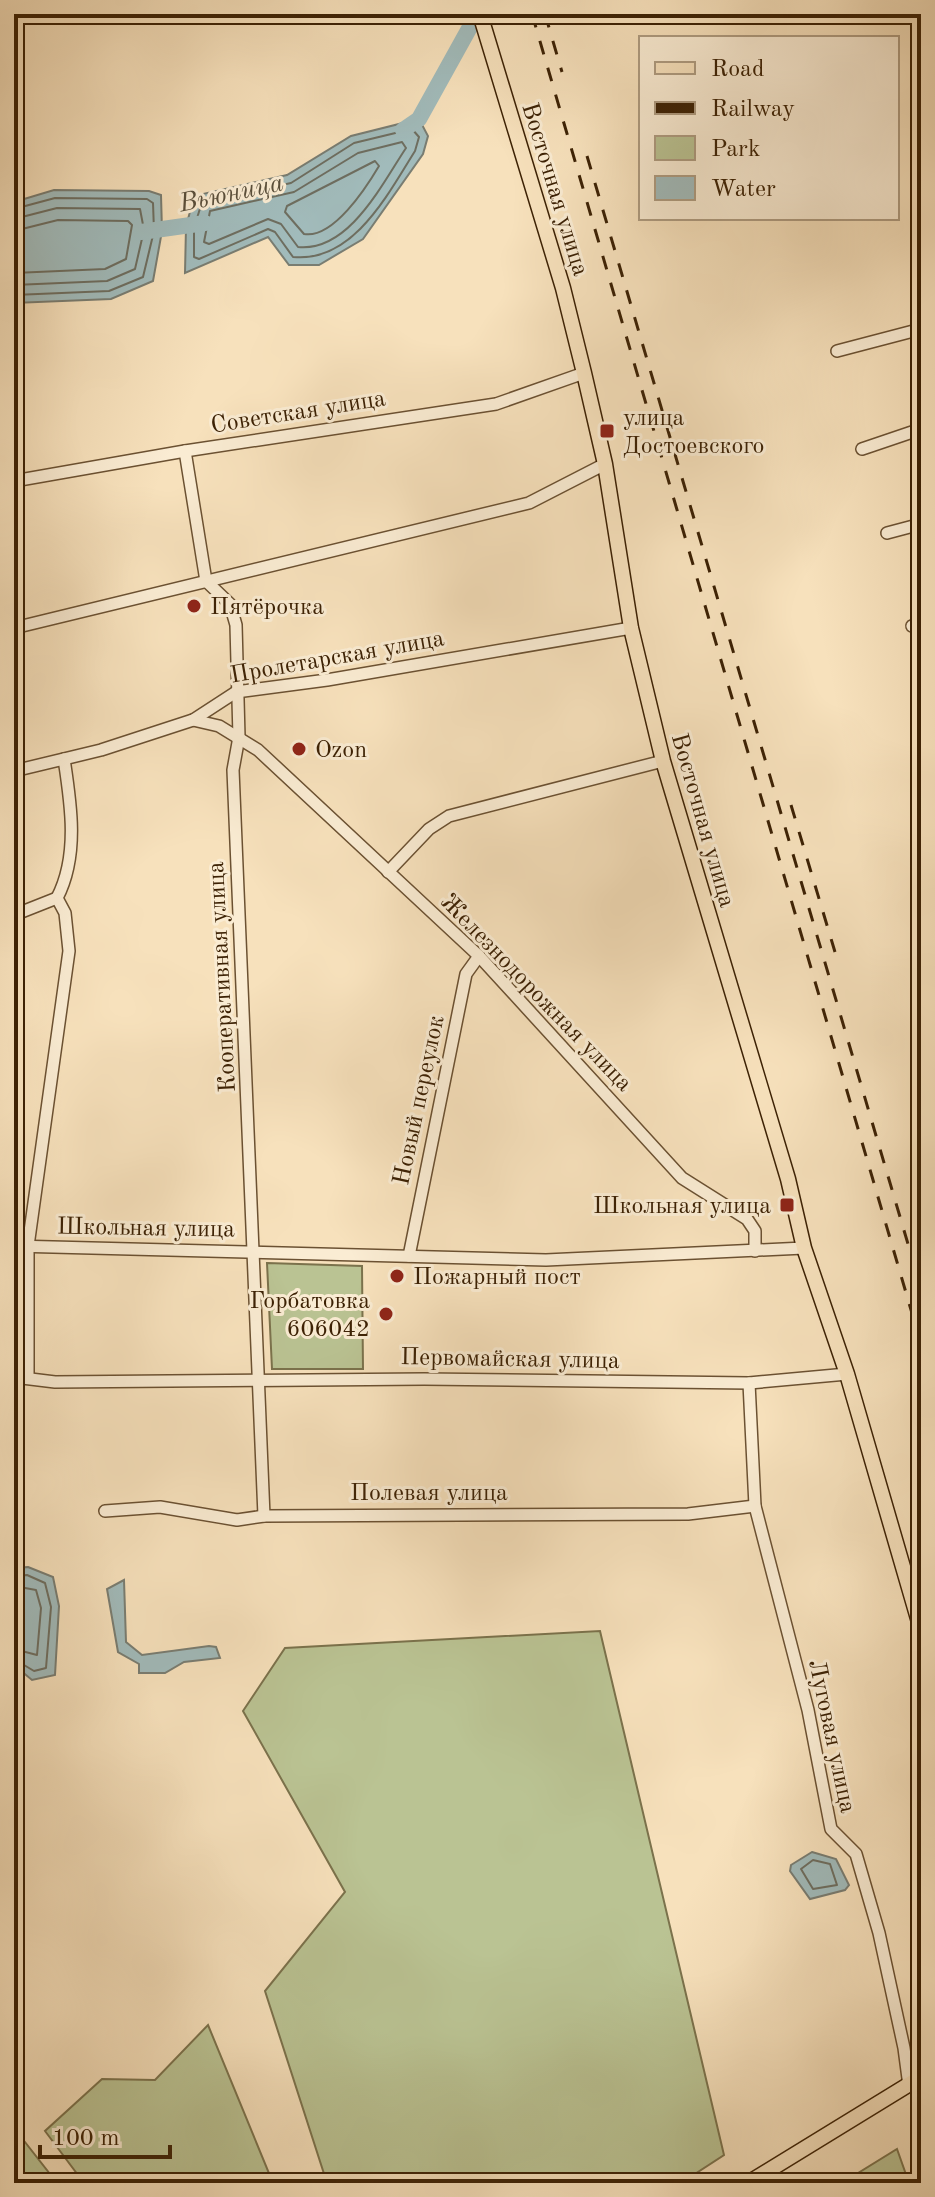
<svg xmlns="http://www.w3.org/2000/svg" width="935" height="2197" viewBox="0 0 935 2197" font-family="'Old Standard TT',serif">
	<rect width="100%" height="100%" fill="#f7e1bc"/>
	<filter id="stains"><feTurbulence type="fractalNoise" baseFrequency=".0025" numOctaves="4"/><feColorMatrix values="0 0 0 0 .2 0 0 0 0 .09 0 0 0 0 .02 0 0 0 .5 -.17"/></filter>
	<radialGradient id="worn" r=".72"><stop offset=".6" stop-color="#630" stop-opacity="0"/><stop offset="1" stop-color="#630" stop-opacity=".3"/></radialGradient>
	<g fill="#bac393" stroke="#7b724c" stroke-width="2">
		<path d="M267,1263L362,1266L363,1369H272Z"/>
		<path d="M600,1631L724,2155L681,2183H327L265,1991L345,1892L243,1711L285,1648Z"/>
		<path d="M208,2025L273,2183H84L45,2131L102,2079L155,2080Z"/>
		<path d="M14,2128L57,2183H14Z"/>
		<path d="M897,2149L909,2183H842Z"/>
	</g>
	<g fill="#a1bbbb" stroke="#797d72" stroke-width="2">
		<path d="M419,119L428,136L423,154L363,239L319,265H289L268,237L185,273L186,227L194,196L287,175L351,136Z"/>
		<path d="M54,190L149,191L161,195L162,231L153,281L111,299L14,303V202Z"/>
		<path d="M28,1567L53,1577L59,1606L55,1675L32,1680L14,1665V1568Z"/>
		<path d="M124,1580L126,1642L142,1655L209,1646L216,1647L220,1658L184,1662L165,1673H139V1664L118,1652L107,1589Z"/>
		<path d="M812,1852L836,1859L849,1885L845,1890L810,1899L790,1871L791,1865Z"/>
	</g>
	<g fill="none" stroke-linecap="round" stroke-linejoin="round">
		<g stroke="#6e6e60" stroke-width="2">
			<path d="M412,129L419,137L415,151C388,194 353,263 293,257L275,232L268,229L199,259L194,257V228L202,202L291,183L354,143Z"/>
			<path d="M402,142L406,148C382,184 349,252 298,247L281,224L268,219L209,244L204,242L210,211L294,192L358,153Z"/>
			<path d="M375,161L379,166C366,188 333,239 304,234L285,212L287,206Z"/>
			<path d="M14,209L55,198L147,199L153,203L154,231L143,277L109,291L14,295"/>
			<path d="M14,219L57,208L140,209L144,230L135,269L107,281L14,285"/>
			<path d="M14,231L58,220L128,221L132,225L126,259L105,269L14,273"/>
			<path d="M14,1576L27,1575L45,1583L51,1607L46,1668L34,1671L14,1659"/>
			<path d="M14,1586L36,1590L41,1608L37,1655L14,1649"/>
			<path d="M813,1860L830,1864L837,1885L813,1889L801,1869Z"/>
		</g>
		<g stroke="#a1bbbb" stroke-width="16">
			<path d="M403,130L419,119L475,18"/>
			<path d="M141,232L205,223"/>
		</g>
		<defs>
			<g id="minor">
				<path d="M837,351L921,329"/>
				<path d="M862,449L921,429"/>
				<path d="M185,451L206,581L230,604L236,625L239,737L233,770L264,1516"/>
				<path d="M14,481L185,451L496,404L584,373"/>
				<path d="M887,533L921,524"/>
				<path d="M912,626L921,623"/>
				<path d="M14,628L529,503L605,464"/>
				<path d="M193,720L219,726L258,750L479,956L682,1178L747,1219L755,1231V1251"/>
				<path d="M14,771L101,750L193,720L236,692L327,680L631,628"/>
				<path d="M388,872L429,829L449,816L663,761"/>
				<path d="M14,915L57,898"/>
				<path d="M14,1246L546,1260L804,1248"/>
				<path d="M409,1256L466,974L479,956"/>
				<path d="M28,1376V1246L69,951L65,913L57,898C79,856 71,804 64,759"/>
				<path d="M14,1377L55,1382L424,1379L749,1383L847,1374"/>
				<path d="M749,1383L755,1506L808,1710L831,1829L856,1854L879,1933L904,2048L909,2086"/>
				<path d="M105,1511L160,1507L237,1520L264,1516L688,1514L755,1506"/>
			</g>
			<g id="major">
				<path d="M480,14L563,288L584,373L605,464L631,628L663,761L788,1179L804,1248L847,1374L921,1629"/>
				<path d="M748,2183L921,2077"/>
			</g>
		</defs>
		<use href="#minor" stroke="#6b5132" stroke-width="14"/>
		<use href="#major" stroke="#3c2104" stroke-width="17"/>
		<use href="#minor" stroke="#faecd3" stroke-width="11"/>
		<use href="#major" stroke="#f7e1bc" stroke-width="14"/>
		<g stroke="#3c2104" stroke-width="3" stroke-dasharray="14 14" stroke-linecap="butt">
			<path d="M532,14L921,1344"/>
			<path d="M545,14L562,72"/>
			<path d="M587,156L921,1288"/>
			<path d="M791,805L835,952"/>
		</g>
	</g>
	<g fill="#8f2418" stroke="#faecd3" stroke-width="3">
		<rect x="599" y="423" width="16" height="16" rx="4"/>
		<circle cx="194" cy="606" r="8"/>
		<circle cx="299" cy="749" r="8"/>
		<rect x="779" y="1197" width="16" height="16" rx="4"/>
		<circle cx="397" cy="1276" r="8"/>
		<circle cx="386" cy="1314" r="8"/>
	</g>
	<g text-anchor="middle" stroke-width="6" stroke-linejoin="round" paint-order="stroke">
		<g font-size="24" fill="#3c2104" stroke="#faecd3">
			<text transform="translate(556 189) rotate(73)" y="8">Восточная улица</text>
			<text transform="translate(298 411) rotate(-9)" y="8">Советская улица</text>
			<text transform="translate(337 656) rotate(-10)" y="8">Пролетарская улица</text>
			<text transform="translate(704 820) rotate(74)" y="8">Восточная улица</text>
			<text transform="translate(221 977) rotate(-93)" y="8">Кооперативная улица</text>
			<text transform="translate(537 992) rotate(46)" y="8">Железнодорожная улица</text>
			<text transform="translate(418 1100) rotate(-78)" y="8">Новый переулок</text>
			<text transform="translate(146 1227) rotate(1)" y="8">Школьная улица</text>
			<text transform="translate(510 1358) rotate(1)" y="8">Первомайская улица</text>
			<text x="429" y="1500">Полевая улица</text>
			<text transform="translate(833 1736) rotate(78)" y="8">Луговая улица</text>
		</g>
		<g font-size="24" fill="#3c2104" stroke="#faecd3" text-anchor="start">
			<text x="623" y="425">улица<tspan x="623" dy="28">Достоевского</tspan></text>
			<text x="210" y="614">Пятёрочка</text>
			<text x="315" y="757">Ozon</text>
			<text x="771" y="1213" text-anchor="end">Школьная улица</text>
			<text x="413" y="1284">Пожарный пост</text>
			<text x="370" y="1308" text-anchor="end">Горбатовка<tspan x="370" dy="28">606042</tspan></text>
		</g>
		<g font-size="26" font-style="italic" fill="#5a4f3b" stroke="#faecd3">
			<text transform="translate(231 192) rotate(-12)" y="9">Вьюница</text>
		</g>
	</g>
	<rect width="935" height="2197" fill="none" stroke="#f7e1bc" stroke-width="48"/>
	<rect x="16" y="16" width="903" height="2165" fill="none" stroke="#3c2104" stroke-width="4"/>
	<rect x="24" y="24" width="887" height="2149" fill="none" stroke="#3c2104" stroke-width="2"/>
	<rect x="639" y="36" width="260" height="184" fill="#faecd3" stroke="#ae9b80" stroke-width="2"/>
	<rect x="655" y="62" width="40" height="12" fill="#f7e1bc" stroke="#ae9b80" stroke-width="2"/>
	<text x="711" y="76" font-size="24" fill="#3c2104">Road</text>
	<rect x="655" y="102" width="40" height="12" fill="#3c2104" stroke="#ae9b80" stroke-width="2"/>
	<text x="711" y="116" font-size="24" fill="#3c2104">Railway</text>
	<rect x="655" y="136" width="40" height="24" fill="#bac393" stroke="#ae9b80" stroke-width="2"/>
	<text x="711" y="156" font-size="24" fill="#3c2104">Park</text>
	<rect x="655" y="176" width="40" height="24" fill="#a1bbbb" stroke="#ae9b80" stroke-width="2"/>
	<text x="711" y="196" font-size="24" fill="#3c2104">Water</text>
	<path d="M40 2145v12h130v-12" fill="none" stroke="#3c2104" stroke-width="4"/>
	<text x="52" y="2145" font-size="24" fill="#3c2104" stroke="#faecd3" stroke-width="6" paint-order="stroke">100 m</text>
	<rect width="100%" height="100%" filter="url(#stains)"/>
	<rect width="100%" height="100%" fill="url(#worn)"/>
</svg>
